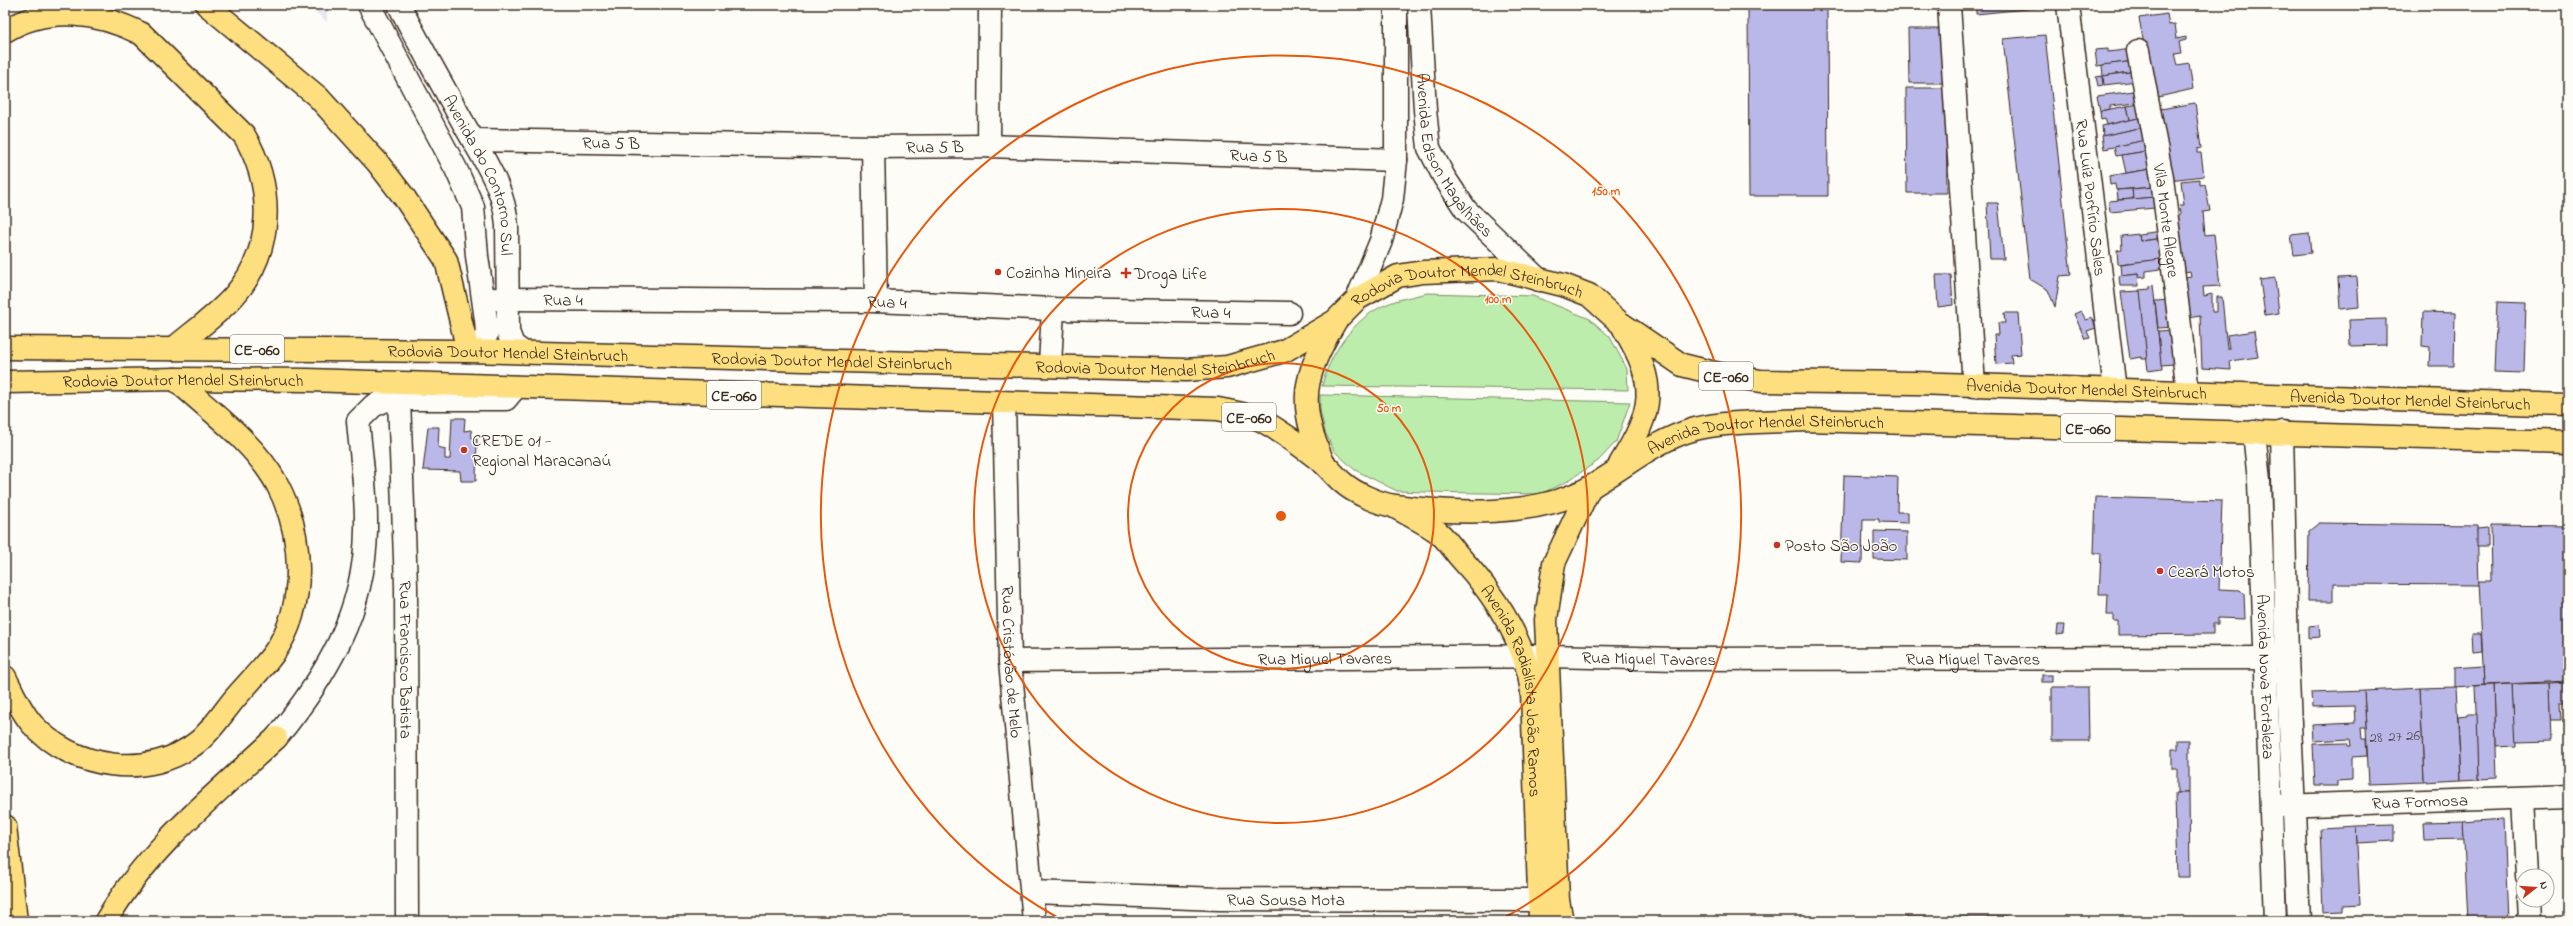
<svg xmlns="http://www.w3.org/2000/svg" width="2573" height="926" viewBox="0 0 2573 926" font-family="'Indie Flower',sans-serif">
	<rect width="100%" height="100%" fill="#fdfcf7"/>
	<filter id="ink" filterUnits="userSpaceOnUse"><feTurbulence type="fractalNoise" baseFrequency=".025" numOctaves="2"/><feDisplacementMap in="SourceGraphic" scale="8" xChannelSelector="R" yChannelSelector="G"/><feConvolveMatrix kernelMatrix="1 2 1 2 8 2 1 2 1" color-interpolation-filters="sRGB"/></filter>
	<g filter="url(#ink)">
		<path fill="#e9e7f3" d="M307,5H327V22Z"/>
		<g fill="#bdedac" stroke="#7c8c65">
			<path d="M1427,293L1533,296L1590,319L1610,337L1627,369L1628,390L1322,386C1329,355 1354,318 1385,305C1398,299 1412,297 1427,293Z"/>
			<path d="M1320,395L1630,402L1616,442L1598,461L1566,482L1540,494L1424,492L1397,491L1355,470L1334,451L1325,432L1320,410Z"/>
		</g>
		<g fill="#bab7e9" stroke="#3b2a1e">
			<path d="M1748,5H1827L1828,196H1749Z"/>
			<path d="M1976,5H2057V6L1976,14Z"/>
			<path d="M2167,14L2169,25L2175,24L2177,39L2186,37V40L2179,42L2181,53L2175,54L2178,65L2189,63L2193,89L2154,98L2139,18Z"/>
			<path d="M1908,29H1942L1943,83H1909Z"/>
			<path d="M2045,35L2071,275L2060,276L2055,307L2048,290L2030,279L2003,39Z"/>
			<path d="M2108,49V52L2132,49L2135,61L2097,66L2095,50Z"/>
			<path d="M2135,61L2136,71L2103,76L2102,65Z"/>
			<path d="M2136,71L2137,81L2104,85L2103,76Z"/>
			<path d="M2102,76L2103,85L2098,86L2096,77Z"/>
			<path d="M1906,88H1946L1947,193H1907Z"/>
			<path d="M2134,91L2136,103L2110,106V109L2100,111L2097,96Z"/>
			<path d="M2195,103L2201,148L2197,149V153H2201L2204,176L2169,180L2161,109Z"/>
			<path d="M2140,104L2143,117L2130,120L2127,106Z"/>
			<path d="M2127,106L2130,120L2107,125L2105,118L2101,119L2100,111Z"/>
			<path d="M2143,117L2144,127L2103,136L2102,126Z"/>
			<path d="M2144,127L2147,140L2104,149L2102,136Z"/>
			<path d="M2145,140L2147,151L2116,156L2114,147Z"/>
			<path d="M2147,151L2151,169L2126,173L2122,155Z"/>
			<path d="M2151,169L2154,187L2116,190L2115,184L2110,185L2109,176Z"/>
			<path d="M2200,179V185L2205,184L2210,211L2203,212L2205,235L2214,234L2220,286L2203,287L2204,296L2212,294V312H2217V297H2222L2227,349H2229L2227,335L2254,331L2258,357L2230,361L2231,370L2202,368L2200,316L2189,318L2185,277L2191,276L2190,271L2185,272L2178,215L2181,214L2180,205H2184L2181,181Z"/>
			<path d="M2154,187L2156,197L2133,199L2132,189Z"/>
			<path d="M2132,189L2133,199L2118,200L2117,190Z"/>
			<path d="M2154,197L2155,208L2110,212L2109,201Z"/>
			<path d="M1987,203H1998L2004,259H1990Z"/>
			<path d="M2163,231L2164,238L2140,241L2139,234Z"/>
			<path d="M2309,233L2311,253L2294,255L2291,235Z"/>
			<path d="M2139,234L2140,241L2165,238L2167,259L2118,264L2117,250L2122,249L2121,236Z"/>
			<path d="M2168,258L2170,274L2162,275L2161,269L2146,271V277L2138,278V274L2122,276L2121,264Z"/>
			<path d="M2138,274L2139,286H2120L2119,276Z"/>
			<path d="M1936,275H1951L1953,305L1938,307Z"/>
			<path d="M2357,277L2359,307L2340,309L2338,278Z"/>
			<path d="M2275,278L2279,313L2265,315L2260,280Z"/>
			<path d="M2153,285L2162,369L2148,371L2139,290L2150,289V286Z"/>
			<path d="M2140,291L2147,359H2141V357L2130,359L2121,292Z"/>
			<path d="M2172,300L2174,327L2158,328L2155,301Z"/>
			<path d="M2497,302L2526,303L2524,373L2494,372Z"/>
			<path d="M2081,311L2086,320L2092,318L2096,328L2087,331L2090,338L2085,339L2074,314Z"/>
			<path d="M2423,312L2455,313L2454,366H2429L2430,347L2422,346Z"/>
			<path d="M2004,313H2018L2021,354L2011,355L2012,363L1996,364L1994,335H1999L1998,323H2005Z"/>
			<path d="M2386,319V345L2350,346L2349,320Z"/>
			<path d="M2174,330V364L2161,365L2158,331Z"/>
			<path d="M452,418H465L464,431L471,430L472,438L477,439L476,481H461L460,471L423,470L428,427H439L438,447L445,449V459H450Z"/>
			<path d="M1844,475L1898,477L1897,512H1908V523L1879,522V519H1863L1862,563L1841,562Z"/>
			<path d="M2096,497L2222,501L2219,589L2240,590L2244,594L2245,619L2218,618V624H2213V634L2118,635V621H2114V615H2107L2108,595H2099L2101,553H2094Z"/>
			<path d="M2319,523L2477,525L2479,585L2333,584V601H2308L2309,531Z"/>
			<path d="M2490,525L2568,526V681L2484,685L2479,581H2491Z"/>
			<path d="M2487,528V547H2477V529Z"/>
			<path d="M1874,531L1907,532V560L1874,559Z"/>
			<path d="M2058,625H2064L2063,634L2057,635Z"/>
			<path d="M2319,625L2320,637L2309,638V626Z"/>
			<path d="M2472,634H2481L2482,650L2473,651Z"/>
			<path d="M2483,666L2484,685L2454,687V668Z"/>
			<rect x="2042" y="675" width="10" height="7"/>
			<path d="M2568,682V703H2560L2561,720H2550L2549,683Z"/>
			<path d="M2549,683L2551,741L2514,742L2512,684Z"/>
			<path d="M2512,684L2515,746L2496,747L2494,685Z"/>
			<path d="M2494,685L2497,778L2479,779L2475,686Z"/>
			<path d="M2052,687H2088L2089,741H2052Z"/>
			<path d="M2456,687L2461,780L2424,782L2420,688Z"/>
			<path d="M2420,688L2424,782L2369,784L2364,691Z"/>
			<path d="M2364,691L2366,728H2361L2362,739H2366L2367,756L2352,757V780L2337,781V786H2315L2313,744L2347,743L2348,746H2351L2350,739L2313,741L2312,725L2355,723L2354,706L2312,707L2311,693Z"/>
			<path d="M2467,713H2477L2479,779L2461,780L2458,716L2467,715Z"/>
			<path d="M2178,740H2189V793H2177V769H2172V749H2178Z"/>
			<path d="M2175,793H2189L2190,877H2177Z"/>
			<path d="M2504,819L2508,921H2468L2463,822Z"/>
			<path d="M2463,822L2464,838L2424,839L2423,823Z"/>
			<path d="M2394,825V841L2357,843L2356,826Z"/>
			<path d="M2356,826L2360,905L2343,906V911L2323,912L2320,828Z"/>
			<path d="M2564,831H2568V913Z"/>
			<rect x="1903" y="917" width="104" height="4"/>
		</g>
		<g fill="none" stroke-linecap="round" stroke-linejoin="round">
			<defs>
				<g id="minor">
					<path d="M369,5L456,169L473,207L477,256L486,320L487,334L478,351"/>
					<path id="s1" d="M399,5C420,46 443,86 465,126C483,158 505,189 507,226L508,332L513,345L523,352"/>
					<path id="s2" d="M1419,5L1425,110L1429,148L1444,177L1466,210L1539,280"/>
					<path d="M1949,5L1974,386"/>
					<path id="s3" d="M2068,5L2115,390"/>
					<path id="s4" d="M2138,51L2162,178L2188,392"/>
					<path id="s5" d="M473,140L873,147L989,146L1396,160"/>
					<path d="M989,146L990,5"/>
					<path d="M873,147L876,301"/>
					<path id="s6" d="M485,299L876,301L1053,309L1289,313"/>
					<path d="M1357,299L1381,241L1392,199L1396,160V5"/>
					<path d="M1050,365L1053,309"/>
					<path id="s7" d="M399,399L406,586L407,921"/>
					<path id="s8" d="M1004,403L1010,661L1034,921"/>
					<path id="s9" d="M2254,432L2259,481L2275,921"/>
					<path d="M2282,432L2287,658L2299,921"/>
					<path id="s10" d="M1010,661L1548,656L1678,659L2287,658"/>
					<path d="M276,738C326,677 365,612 366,530C367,494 361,457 358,421L373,406L388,399H506L516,387"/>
					<path d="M2523,798L2527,876"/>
					<path id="s11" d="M2279,806L2568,796"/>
					<path id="s12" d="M1032,892L1219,899L1540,900"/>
					<path d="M2528,900L2529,921"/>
				</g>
				<g id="major">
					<path id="s13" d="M1393,506C1407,514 1424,522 1438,532C1445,538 1452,547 1458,555C1493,593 1526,640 1532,692L1540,921"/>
					<path d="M1562,921L1558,900L1546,620L1554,563L1590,487"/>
				</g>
				<g id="highway">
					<path d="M207,5L318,97L377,162L404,197L446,260L468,351"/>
					<path d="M5,31C48,5 99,12 142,34L244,135C274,186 275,250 233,297C216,316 193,332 173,349"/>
					<path id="s14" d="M5,348L468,351L1186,370L1227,367L1284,351L1335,321L1357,299L1398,276L1423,272L1498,269L1563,285L1589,295L1619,322L1682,365L1723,375L1761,381L1915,383L2568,405"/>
					<path id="s15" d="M5,382L180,379L307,380L1218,409C1231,412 1249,414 1261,420C1282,432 1303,447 1322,462C1329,468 1335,476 1342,482C1354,493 1379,504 1395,506C1454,514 1536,517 1589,488C1626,467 1653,441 1695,429C1725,421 1775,422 1807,420L2568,442"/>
					<path d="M1323,462C1297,403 1303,377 1335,322"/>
					<path d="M1620,464C1654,409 1658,385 1624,329"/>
					<path d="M5,677C13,693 20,710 32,724C72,769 150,781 199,741C213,729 224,711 236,697C249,682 263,668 274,653C308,605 303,533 277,484C254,442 210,411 175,379"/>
					<path d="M5,826L16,921"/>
					<path d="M106,921C147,849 216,794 276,738"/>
				</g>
			</defs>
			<use href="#minor" stroke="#3b2a1e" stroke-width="25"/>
			<use href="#major" stroke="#3b2a1e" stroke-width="25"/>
			<use href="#highway" stroke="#3b2a1e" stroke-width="25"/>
			<use href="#minor" stroke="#fdfcf7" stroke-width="22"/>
			<use href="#major" stroke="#fedf80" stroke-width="22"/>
			<use href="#highway" stroke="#fedf80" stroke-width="22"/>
		</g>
	</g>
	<g fill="none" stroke="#e8590c" stroke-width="2">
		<circle cx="1281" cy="516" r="153"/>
		<circle cx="1281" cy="516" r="307"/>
		<path d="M1062 920A460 460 0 1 1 1500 920"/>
	</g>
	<g fill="#c8321e" stroke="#fdfcf7" stroke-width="1.5">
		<circle cx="998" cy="272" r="4"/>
		<path d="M1124 267h4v4h4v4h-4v4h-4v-4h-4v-4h4z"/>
		<circle cx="464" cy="450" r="4"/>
		<circle cx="1777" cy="545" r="4"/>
		<circle cx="2160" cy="571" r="4"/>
	</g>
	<g text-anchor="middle" stroke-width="3" stroke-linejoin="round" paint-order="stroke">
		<g font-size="15" fill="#5b4d51">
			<text x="2413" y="740">26</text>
			<text x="2395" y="741">27</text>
			<text x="2376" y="742">28</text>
		</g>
		<g fill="#fdfcf7" stroke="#75695f" stroke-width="1">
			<rect x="230" y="335" width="54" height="28" rx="3"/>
			<rect x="1699" y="362" width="54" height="28" rx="3"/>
			<rect x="707" y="381" width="54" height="28" rx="3"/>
			<rect x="1222" y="403" width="54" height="28" rx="3"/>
			<rect x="2061" y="414" width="54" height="28" rx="3"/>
		</g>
		<g font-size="16" font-weight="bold" fill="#3b2a1e">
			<text x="257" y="355">CE-060</text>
			<text x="1726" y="382">CE-060</text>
			<text x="734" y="401">CE-060</text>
			<text x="1249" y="423">CE-060</text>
			<text x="2088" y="434">CE-060</text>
		</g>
		<g font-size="17" fill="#3b2a1e" stroke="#fdfcf7">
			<text dy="6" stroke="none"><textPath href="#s5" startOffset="138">Rua 5 B</textPath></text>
			<text dy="6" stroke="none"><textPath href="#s5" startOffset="462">Rua 5 B</textPath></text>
			<text dy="6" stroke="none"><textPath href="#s2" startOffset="159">Avenida Edson Magalhães</textPath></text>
			<text dy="6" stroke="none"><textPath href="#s5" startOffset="786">Rua 5 B</textPath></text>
			<text dy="6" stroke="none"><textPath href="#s1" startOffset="190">Avenida do Contorno Sul</textPath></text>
			<text dy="6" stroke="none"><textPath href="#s3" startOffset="194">Rua Luíz Porfírio Sales</textPath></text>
			<text dy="6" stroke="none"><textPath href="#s4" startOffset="172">Vila Monte Alegre</textPath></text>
			<text dy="6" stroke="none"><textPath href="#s6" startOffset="78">Rua 4</textPath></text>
			<text dy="6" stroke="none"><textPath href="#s6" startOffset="402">Rua 4</textPath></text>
			<text dy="6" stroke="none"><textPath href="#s14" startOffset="1487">Rodovia Doutor Mendel Steinbruch</textPath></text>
			<text dy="6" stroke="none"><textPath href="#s6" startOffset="726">Rua 4</textPath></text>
			<text dy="6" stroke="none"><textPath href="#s14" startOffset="503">Rodovia Doutor Mendel Steinbruch</textPath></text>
			<text dy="6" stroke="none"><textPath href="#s14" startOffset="1151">Rodovia Doutor Mendel Steinbruch</textPath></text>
			<text dy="6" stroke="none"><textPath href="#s14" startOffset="827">Rodovia Doutor Mendel Steinbruch</textPath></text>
			<text dy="6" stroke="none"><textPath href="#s15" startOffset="178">Rodovia Doutor Mendel Steinbruch</textPath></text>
			<text dy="6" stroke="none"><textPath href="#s14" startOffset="2137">Avenida Doutor Mendel Steinbruch</textPath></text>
			<text dy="6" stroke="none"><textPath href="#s14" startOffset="2461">Avenida Doutor Mendel Steinbruch</textPath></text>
			<text dy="6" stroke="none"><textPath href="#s15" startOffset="1808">Avenida Doutor Mendel Steinbruch</textPath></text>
			<text dy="6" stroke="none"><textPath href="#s10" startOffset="639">Rua Miguel Tavares</textPath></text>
			<text dy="6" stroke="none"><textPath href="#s10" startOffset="963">Rua Miguel Tavares</textPath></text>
			<text dy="6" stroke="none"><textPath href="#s10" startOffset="315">Rua Miguel Tavares</textPath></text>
			<text dy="6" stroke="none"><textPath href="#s7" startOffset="261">Rua Francisco Batista</textPath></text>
			<text dy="6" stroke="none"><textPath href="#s8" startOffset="259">Rua Cristóvão de Melo</textPath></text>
			<text dy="6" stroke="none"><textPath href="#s9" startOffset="245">Avenida Nova Fortaleza</textPath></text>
			<text dy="6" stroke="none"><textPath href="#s13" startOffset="235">Avenida Radialista João Ramos</textPath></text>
			<text dy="6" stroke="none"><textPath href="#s11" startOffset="141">Rua Formosa</textPath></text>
			<text dy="6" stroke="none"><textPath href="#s12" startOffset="254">Rua Sousa Mota</textPath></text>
		</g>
		<g font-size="17" fill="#3b2a1e" stroke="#fdfcf7" text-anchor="start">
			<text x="1006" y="278">Cozinha Mineira</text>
			<text x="1134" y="279">Droga Life</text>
			<text x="472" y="446">CREDE 01 -<tspan x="472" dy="20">Regional Maracanaú</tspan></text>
			<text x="1785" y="551">Posto São João</text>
			<text x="2168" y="577">Ceará Motos</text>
		</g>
	</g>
	<circle cx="1281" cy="516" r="6" fill="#e8590c" stroke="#fdfcf7" stroke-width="2"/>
	<g font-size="12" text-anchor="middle" font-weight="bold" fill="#e8590c" stroke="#fdfcf7" stroke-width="3" stroke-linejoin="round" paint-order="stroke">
		<text x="1606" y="195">150 m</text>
		<text x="1498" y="303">100 m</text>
		<text x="1389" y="412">50 m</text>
	</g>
	<rect width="2573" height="926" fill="none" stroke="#fdfcf7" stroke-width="20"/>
	<rect x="10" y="10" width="2553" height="906" fill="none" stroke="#3b2a1e" stroke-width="1.5" filter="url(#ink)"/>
	<g transform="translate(2535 888) rotate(73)"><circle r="19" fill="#fdfcf7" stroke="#afa8a0"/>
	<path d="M0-3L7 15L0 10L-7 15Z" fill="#c8321e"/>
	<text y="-6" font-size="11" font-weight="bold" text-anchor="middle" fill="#3b2a1e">N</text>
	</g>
</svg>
